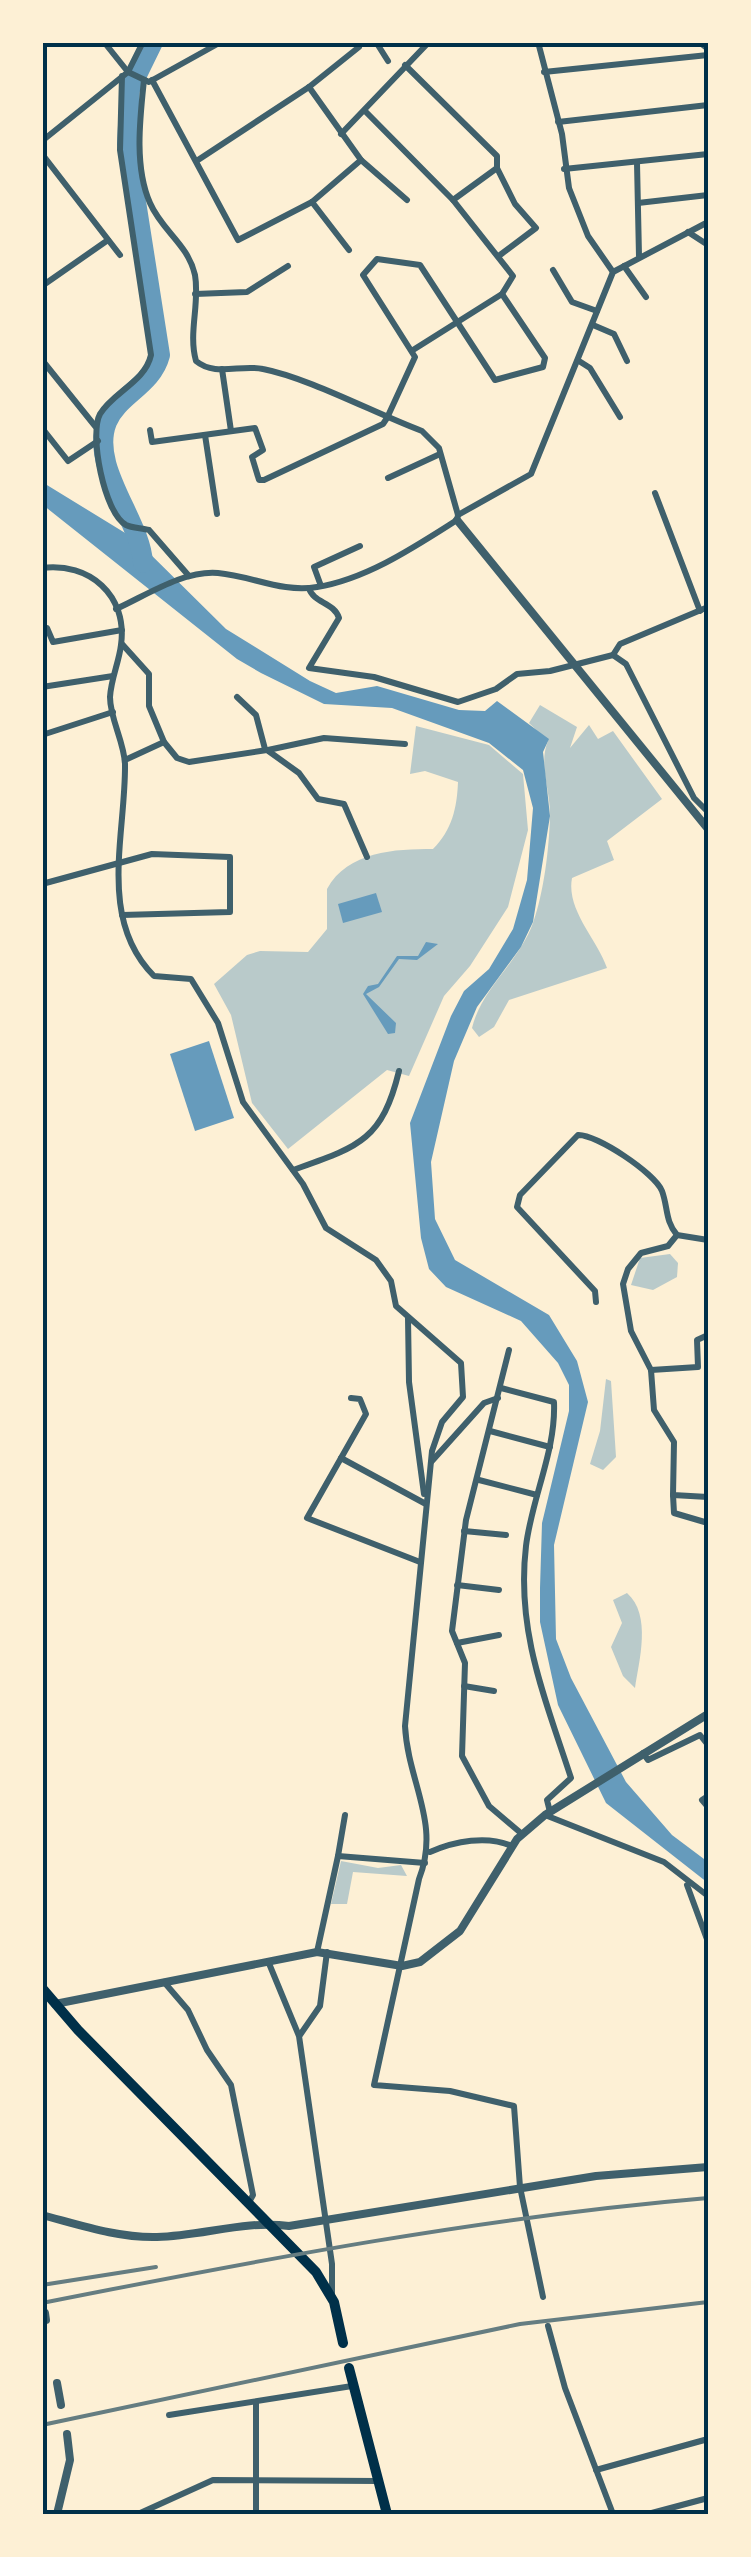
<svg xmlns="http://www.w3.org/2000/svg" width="751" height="2557" viewBox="0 0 751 2557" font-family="Inter,sans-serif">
	<rect width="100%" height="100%" fill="#fdf0d5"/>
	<g fill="#b9caca">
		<path d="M540,705L577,727L570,748L589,725L598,739L613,731L662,799L607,841L614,860L572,878C566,910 597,939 607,968L509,1000L494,1027L479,1037L472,1028C481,989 519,962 533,923C544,892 549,849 550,817C551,792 538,764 548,741L529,723Z"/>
		<path d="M416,726L489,745L523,774L528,830L508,907L470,966L444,996L409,1076L387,1070L288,1149L252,1103L231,1015L214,984L247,955L260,951L308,952L327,929V889C348,851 395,849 433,849C452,830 457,808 458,782L425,771L410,774Z"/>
		<path d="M670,1254L678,1263L677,1277L653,1290L631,1285L640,1258Z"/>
		<path d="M606,1379L611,1381L616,1457L603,1470L590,1464L600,1431Z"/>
		<path d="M627,1593C652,1615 639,1661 635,1688L623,1676L611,1647L622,1623L613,1600Z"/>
		<path d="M341,1861L378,1868L401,1865L407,1876L353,1872L347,1904H331Z"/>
	</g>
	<g fill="#669bbc">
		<path d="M42,482L135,539L226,629L310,681L336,693L377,686L459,710L485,711L497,701L549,739L543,752L550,816L533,922L521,947L477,1007L454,1061L431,1162L435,1219L455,1260L549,1315L577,1361L588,1402L554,1545L556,1639L571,1678L626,1782L672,1835L708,1862V1883L606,1803L558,1705L540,1622V1588L542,1523L569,1411V1385L558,1363L521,1321L446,1287L429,1269L421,1238L410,1123L451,1016L464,991L489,969L513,929L527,880L533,808L523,770L489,743L392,708L324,704L261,673L237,659L43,505Z"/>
		<path d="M376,893L382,912L343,923L338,904Z"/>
		<path d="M426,942L438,944L417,960L399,959L379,987L366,994L396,1023L395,1033L388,1034L363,994L368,986L378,984L397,956H418Z"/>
		<path d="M209,1041L234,1118L195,1131L170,1054Z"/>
	</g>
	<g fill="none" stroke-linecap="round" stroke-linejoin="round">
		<path stroke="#669bbc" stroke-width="20" d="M143,563C141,520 89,467 107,422C118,395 152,386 160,355L127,144L130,89L153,42"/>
		<g stroke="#3f606c" stroke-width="6">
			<path d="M104,42L128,72L149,82L221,42"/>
			<path d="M376,42L388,61"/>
			<path d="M538,42L562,134L569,188L588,236L613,272"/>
			<path d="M699,42L708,49"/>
			<path d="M405,65L497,156V168L453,200"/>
			<path d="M544,72L708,55"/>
			<path d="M122,76L120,150L151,355C145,382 113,392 100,414C89,434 104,513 126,525C132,528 142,528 149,530L189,576"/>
			<path d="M152,80L238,240L312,202L361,160L309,87"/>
			<path d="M365,111L453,200L513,276L502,294L413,350"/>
			<path d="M558,122L708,105"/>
			<path d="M341,134L429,42"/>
			<path d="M42,141L128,72L143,42"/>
			<path d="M42,154L120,255"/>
			<path d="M198,160L309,87L359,47"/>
			<path d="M361,160L407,200"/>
			<path d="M637,163L639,256"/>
			<path d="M497,168L515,204L536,228L500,255"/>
			<path d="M564,169L708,154"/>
			<path d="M312,202L349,250"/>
			<path d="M638,203L708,195"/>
			<path d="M688,232L708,245"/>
			<path d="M624,266L646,297"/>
			<path d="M553,270L572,302L597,311"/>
			<path d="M42,286L108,240"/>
			<path d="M195,294L247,292L288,266"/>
			<path d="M593,325L614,334L627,361"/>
			<path d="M42,360L95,426"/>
			<path d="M579,361L590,368L620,417"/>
			<path d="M222,369L231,431"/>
			<path d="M42,428L68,461L98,441"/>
			<path d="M150,430L152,442L255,428L263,450L252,457L259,480H264L383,424L387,418L415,357L363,275L377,259L420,265L495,380L543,367L545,358L502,294"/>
			<path d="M205,435L217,514"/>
			<path d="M388,478L440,454"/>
			<path d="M655,493L700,611"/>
			<path d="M458,515L531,474L613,272L708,222"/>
			<path d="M42,568C89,562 128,595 121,645C119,662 111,679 110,697C110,719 124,741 125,764C126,834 97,919 154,976L191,979L218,1023L243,1102L303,1184L326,1228L376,1260L391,1281L396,1306L461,1363L463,1397L442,1422L432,1451L405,1726C408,1783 441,1823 419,1879L374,2085L450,2091L514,2106L520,2187L543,2297"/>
			<path d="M321,586L314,567L360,546"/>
			<path d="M309,588C313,603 334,602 339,618L309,668L374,677L458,702L496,689L517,674L550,671L613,655L626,664L694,798L708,812"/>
			<path d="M116,609C147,595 184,570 218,573C252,576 282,593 317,587C367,579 416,546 457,520L458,515L439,448L422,431C376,414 309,378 263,369C241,364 215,377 196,361C188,333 200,303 195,275C188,244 162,231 150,203C134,167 140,118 144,80"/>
			<path d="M42,629L47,628L53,642L122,630"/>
			<path d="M122,644L149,674V706L164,742L177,758L189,762L267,750L299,773L318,799L344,804L367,857"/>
			<path d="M613,655L620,644L708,607"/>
			<path d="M42,687L113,676"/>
			<path d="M237,697L256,715L265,749"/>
			<path d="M42,735L113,712"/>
			<path d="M268,750L324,738L405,744"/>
			<path d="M125,760L164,742"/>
			<path d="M42,884L152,854L230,857V912L122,915"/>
			<path d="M293,1170C358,1147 382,1141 399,1071"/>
			<path d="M677,1235L668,1246L641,1253L628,1269L623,1284L631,1331L651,1370L654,1410L674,1442L673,1495L708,1497"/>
			<path d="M596,1302L595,1291L517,1207L520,1195L578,1135C596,1134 655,1173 662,1191C668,1207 665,1221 677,1235L708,1240"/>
			<path d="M408,1318L409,1382L424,1494"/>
			<path d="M509,1350L466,1520L452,1631L465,1663L462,1756L489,1806L522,1834"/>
			<path d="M651,1370L698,1367L697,1340L708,1335"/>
			<path d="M501,1388L554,1402C556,1451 532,1497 526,1546C516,1631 545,1698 571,1778L547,1800L550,1812"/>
			<path d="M351,1398L360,1399L366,1414L307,1518L420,1562"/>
			<path d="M490,1431L550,1447"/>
			<path d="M341,1458L424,1503"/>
			<path d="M432,1461L484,1403L498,1398"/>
			<path d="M479,1480L537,1495"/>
			<path d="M673,1495L674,1513L708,1523"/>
			<path d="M464,1531L506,1535"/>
			<path d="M457,1585L499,1590"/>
			<path d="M457,1643L499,1635"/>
			<path d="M464,1686L494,1691"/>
			<path d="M643,1753L648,1760L700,1735L708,1745"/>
			<path d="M708,1796L702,1800L708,1807"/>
			<path d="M545,1815L664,1862L708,1896"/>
			<path d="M430,1852C455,1841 487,1835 512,1846"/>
			<path d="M338,1856L345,1815"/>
			<path d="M687,1885L708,1942"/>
			<path d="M317,1952L338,1856L425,1863"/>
			<path d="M268,1961L299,2036L332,2264V2299"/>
			<path d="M164,1982L188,2010L207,2050L231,2085L253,2195L248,2204"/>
			<path d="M300,2035L320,2006L327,1952"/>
			<path d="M548,2326L565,2388L613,2514"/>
			<path d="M256,2403V2514"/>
			<path d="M169,2415L352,2386"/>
			<path d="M596,2470L708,2439"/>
			<path d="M138,2514L213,2480L378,2481"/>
			<path d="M648,2514L708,2498"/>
		</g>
		<g stroke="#3f606c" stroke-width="8">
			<path d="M457,520L708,829"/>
			<path d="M55,2004L317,1952L402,1966L420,1962L460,1931L517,1839L545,1815L708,1714"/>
			<path d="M42,2215C80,2225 118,2238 157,2237C202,2236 245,2220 289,2226L596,2176L708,2167"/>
			<path d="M45,2313L46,2320"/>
			<path d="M57,2383L61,2405"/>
			<path d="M57,2514L70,2460L67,2434"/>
		</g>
		<g stroke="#003049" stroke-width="10">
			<path d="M42,1988L78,2030L316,2272L334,2302L343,2343"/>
			<path d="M349,2368L387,2514"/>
		</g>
		<g stroke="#657d81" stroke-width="4">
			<path d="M42,2285L156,2267"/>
			<path d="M42,2303C264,2259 484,2217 708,2198"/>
			<path d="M42,2425L520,2324L708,2302"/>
		</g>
	</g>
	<rect width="751" height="2557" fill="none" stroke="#fdf0d5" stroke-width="90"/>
	<rect x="45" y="45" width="661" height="2467" fill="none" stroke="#003049" stroke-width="4"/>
</svg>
